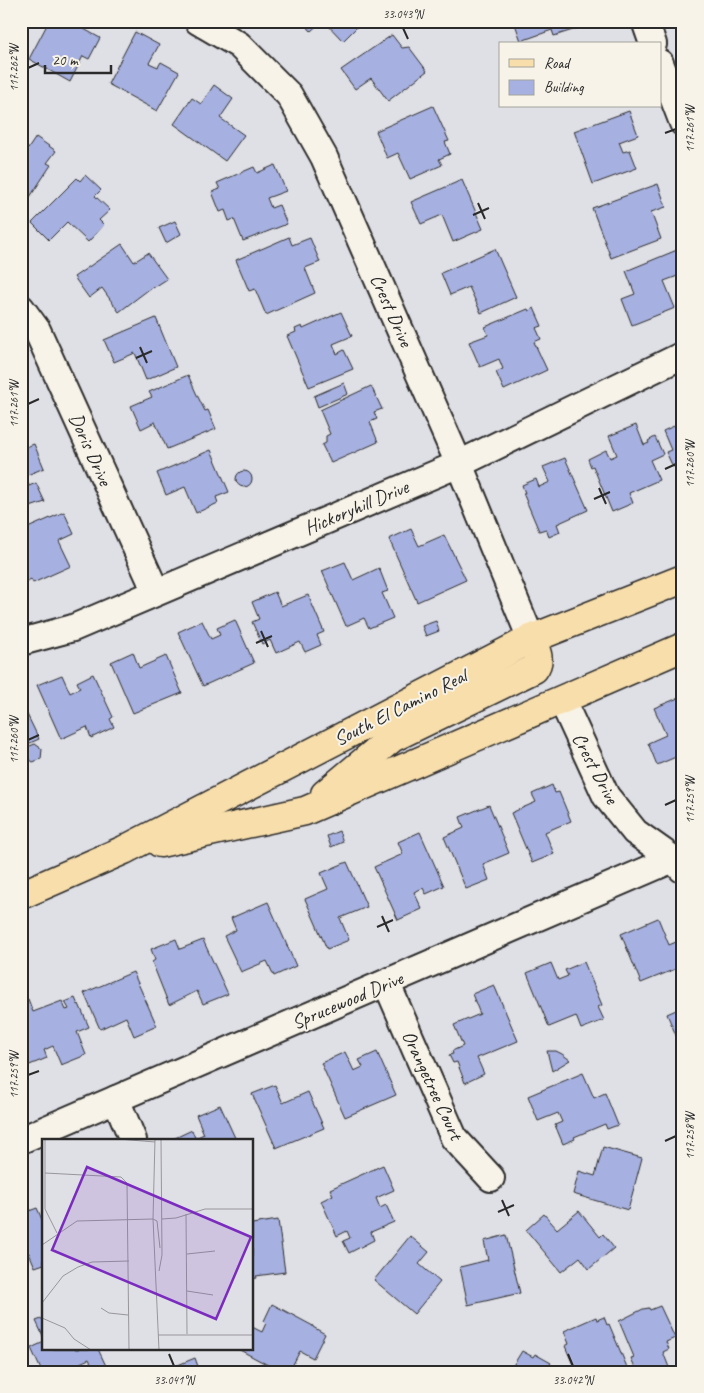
<svg xmlns="http://www.w3.org/2000/svg" width="704" height="1393" viewBox="0 0 704 1393" font-family="Caveat,sans-serif">
	<rect width="100%" height="100%" fill="#dfdfe6"/>
	<filter id="ink" filterUnits="userSpaceOnUse"><feTurbulence type="fractalNoise" baseFrequency=".02" numOctaves="2"/><feDisplacementMap in="SourceGraphic" scale="10" xChannelSelector="R" yChannelSelector="G"/><feConvolveMatrix kernelMatrix="1 2 1 2 8 2 1 2 1" color-interpolation-filters="sRGB"/></filter>
	<g filter="url(#ink)">
		<g fill="#a6b1e1" stroke="#2b2b2b">
			<path d="M49,21H77L75,24L100,38L89,59L83,56L70,82L29,59Z"/>
			<path d="M302,21H322L311,31Z"/>
			<path d="M324,21H363L343,41Z"/>
			<path d="M514,21H573L576,29L554,36L552,30L521,41Z"/>
			<path d="M135,32L159,45L149,63L158,67L161,62L179,72L157,111L108,84Z"/>
			<path d="M392,35L402,48L409,47L427,71L388,101L371,78L355,89L341,70Z"/>
			<path d="M214,85L233,99L220,118L244,135L225,161L174,124L192,98L201,104Z"/>
			<path d="M433,106L449,141L445,142L450,154L439,159L442,165L410,179L398,153L387,158L376,131Z"/>
			<path d="M629,111L638,135L619,142L623,152L630,150L637,168L593,184L574,131Z"/>
			<path d="M36,137L56,151L47,163L51,165L28,200L21,195V145L28,149Z"/>
			<path d="M275,165L286,191L267,198L271,208L279,205L287,224L243,241L234,219L229,221L225,210L220,212L212,192L220,189L217,183L254,167L257,173Z"/>
			<path d="M85,175L101,190L95,196L110,210L99,220L104,225L88,242L67,222L49,240L32,223L77,178L80,181Z"/>
			<path d="M462,180L483,229L453,242L442,215L421,224L411,202Z"/>
			<path d="M658,184L666,207L651,212L661,239L611,258L592,208Z"/>
			<path d="M175,221L181,234L166,243L159,228Z"/>
			<path d="M289,237L292,245L310,238L320,262L305,268L315,293L266,315L255,289L249,291L236,260Z"/>
			<path d="M122,244L134,262L148,253L167,279L153,288L152,287L119,312L102,288L89,298L74,277Z"/>
			<path d="M495,249L516,297L481,313L469,287L450,295L441,273Z"/>
			<path d="M677,250L683,264V274L664,281L675,308L632,325L622,299L635,294L626,271Z"/>
			<path d="M534,308L542,326L536,328L541,339L534,342L547,370L504,390L496,372L503,369L499,359L480,367L469,342L488,335L485,327L528,309L529,311Z"/>
			<path d="M341,312L352,336L333,344L337,354L344,350L353,369L309,387L287,336L296,332L295,329L302,326L303,329Z"/>
			<path d="M156,318L176,367L146,380L135,353L114,362L104,340Z"/>
			<path d="M188,375L197,395L205,411L208,410L216,429L167,449L155,422L141,429L131,406L152,397L149,392Z"/>
			<path d="M344,383L348,394L318,407L314,396Z"/>
			<path d="M371,386L382,409L374,412L377,419L370,422L378,442L331,463L322,445L326,443V436L330,434L320,410Z"/>
			<path d="M683,422V463L673,467L666,452L671,450L663,431Z"/>
			<path d="M636,425L644,445L649,443L648,441L655,437L663,454L650,460L659,480L629,493L633,503L612,512L593,466L591,467L588,459L606,450L610,458L617,455L609,436Z"/>
			<path d="M34,444L44,468L25,476L29,486L36,483L45,502L21,510V449Z"/>
			<path d="M211,450L229,492L216,497L218,503L196,513L185,487L166,495L157,473Z"/>
			<path d="M565,458L588,510L557,524L560,532L549,537L546,529L539,531L523,493H525L522,485L536,479L539,487L550,482L543,467Z"/>
			<circle cx="244" cy="479" r="8"/>
			<path d="M64,512L74,534L59,541L71,566L33,583L31,579L24,583L21,578V561L23,560L21,556V531Z"/>
			<path d="M411,529L419,546L444,535L466,580L417,602L389,539Z"/>
			<path d="M345,562L353,580L379,568L388,591L382,593L393,618L369,628L364,618L346,626L322,571Z"/>
			<path d="M275,592L281,606L308,595L324,632L317,635L321,645L305,652L300,642L276,653L270,640L262,644L252,622L259,619L252,602Z"/>
			<path d="M235,620L254,663L203,686L178,632L202,621L211,639L220,635L217,628Z"/>
			<path d="M436,621L439,631L426,636L422,626Z"/>
			<path d="M133,652L139,668L166,656L182,693L133,713L111,662Z"/>
			<path d="M93,674L113,717L110,719L114,727L91,738L87,727L61,739L37,685L62,675L70,693L80,688L77,682Z"/>
			<path d="M683,696V754L657,765L648,743L666,735L654,708Z"/>
			<path d="M21,702L39,739L21,747Z"/>
			<path d="M35,744L42,749L41,759L33,762L25,756L27,747Z"/>
			<path d="M552,785L555,793L559,792L571,821L545,832L554,854L532,863L511,813L536,802L532,794Z"/>
			<path d="M489,805L509,853L483,864L489,880L466,889L444,837L464,828L460,817Z"/>
			<path d="M339,831L343,842L331,847L327,836Z"/>
			<path d="M420,832L444,886L426,894L423,888L414,892L422,909L398,920L374,867L403,854L398,842Z"/>
			<path d="M347,862L367,907L340,918L349,940L327,949L305,899L328,889L321,873Z"/>
			<path d="M268,902L296,966L274,976L267,961L241,972L224,936L236,930L231,918Z"/>
			<path d="M658,918L669,945L683,939V966L641,983L621,934Z"/>
			<path d="M176,939L180,949L203,940L228,994L203,1004L197,991L169,1005L152,962L155,960L151,949Z"/>
			<path d="M584,962L602,1005L598,1007L604,1020L581,1029L576,1016L549,1027L527,973L551,963L558,980L568,976L565,970Z"/>
			<path d="M133,972L157,1026L134,1036L126,1017L100,1029L84,993Z"/>
			<path d="M494,985L518,1041L477,1058L484,1074L465,1083L457,1062L453,1063L449,1055L453,1054L452,1051L463,1046L454,1025L480,1014L472,994Z"/>
			<path d="M75,998L78,1005L79,1004L89,1027L77,1032L86,1055L61,1065L53,1046L44,1050L47,1058L27,1066L21,1051V1002L28,999L33,1012L62,1001L66,1010L69,1009L65,1002Z"/>
			<path d="M683,1007V1052L667,1014Z"/>
			<path d="M547,1051H556L562,1054L570,1060L552,1071Z"/>
			<path d="M345,1052L354,1071L363,1067L359,1060L377,1052L396,1095L345,1117L321,1063Z"/>
			<path d="M583,1073L594,1098L605,1093L618,1125L607,1129L605,1124L574,1137L575,1139L563,1144L555,1125L562,1122L558,1113L538,1121L528,1096Z"/>
			<path d="M275,1085L283,1103L308,1092L324,1128L276,1148L252,1094Z"/>
			<path d="M220,1105L236,1140H174L173,1139L192,1130L195,1138L204,1134L196,1115Z"/>
			<path d="M603,1147L642,1158L628,1210L573,1194L579,1171L595,1176Z"/>
			<path d="M383,1165L394,1190L376,1198L380,1208L386,1205L394,1222L371,1232L374,1240L349,1253L343,1241L350,1238L347,1231L337,1236L321,1201L333,1195L330,1189Z"/>
			<path d="M37,1208L44,1224V1264L35,1267L29,1253L21,1257V1214Z"/>
			<path d="M579,1211L600,1237L603,1234L614,1248L589,1269L580,1257L561,1272L526,1230L544,1214L557,1229Z"/>
			<path d="M278,1220L285,1272L256,1276L257,1278L252,1279V1224Z"/>
			<path d="M506,1235L520,1293L468,1305L460,1267L488,1260L484,1241Z"/>
			<path d="M410,1236L429,1252L419,1264L440,1282L414,1314L374,1280Z"/>
			<path d="M272,1304L313,1326V1327L325,1334L313,1358L300,1351L289,1372H281L238,1349H252V1327L262,1332L266,1323L264,1321Z"/>
			<path d="M660,1306L675,1338L666,1342L669,1349L663,1352L670,1370L665,1372H637L631,1358L634,1357L619,1321L643,1309L649,1308L650,1310Z"/>
			<path d="M596,1317L597,1320L604,1317L607,1325L609,1324L629,1372H587L586,1369L576,1372L565,1346L569,1344L564,1331Z"/>
			<path d="M44,1318V1338L36,1321Z"/>
			<path d="M44,1342V1349H98L107,1368L95,1372L89,1359L60,1372H42L31,1348Z"/>
			<path d="M522,1351L533,1357L535,1354L551,1363L546,1371L548,1372H509Z"/>
			<path d="M195,1358L200,1372H175L173,1367Z"/>
		</g>
		<g fill="none" stroke-linecap="round" stroke-linejoin="round">
			<defs>
				<g id="minor">
					<path d="M198,21L239,45L289,95L324,157L459,464L531,639"/>
					<path d="M645,21L653,44"/>
					<path d="M660,63L683,123"/>
					<path d="M21,308L37,330L156,592"/>
					<path d="M21,642L73,628L459,464L683,355"/>
					<path d="M562,700L606,796L635,832L673,859L682,869"/>
					<path d="M387,984L454,1138L491,1178"/>
					<path d="M116,1099L133,1140"/>
					<path d="M21,1140L673,859"/>
				</g>
				<g id="major">
					<path d="M325,794L392,738L534,669C542,659 535,649 531,639"/>
					<path d="M160,843L305,811L683,647"/>
					<path d="M21,895L124,850L531,639L683,579"/>
				</g>
			</defs>
			<use href="#minor" stroke="#2b2b2b" stroke-width="30"/>
			<use href="#major" stroke="#2b2b2b" stroke-width="31"/>
			<use href="#minor" stroke="#f7f3e8" stroke-width="26"/>
			<use href="#major" stroke="#f8deab" stroke-width="28"/>
		</g>
	</g>
	<path fill="none" stroke="#2b2b2b" stroke-width="2" d="M403,28L408,39M28,68L39,63M665,133L676,129M478,203L485,219M473,215L489,208M140,347L147,363M136,358L152,351M28,404L39,399M665,469L676,464M599,488L606,504M594,499L610,492M261,631L268,647M256,643L272,636M28,740L39,735M665,805L676,800M382,916L389,932M377,927L393,920M28,1075L39,1071M665,1141L676,1136M502,1200L509,1216M498,1212L514,1205M169,1354L174,1366M568,1354L573,1366"/>
	<g text-anchor="middle" stroke-width="4" stroke-linejoin="round" paint-order="stroke">
		<g font-size="20" fill="#2b2b2b" stroke="#f7f3e8">
			<text transform="translate(392 310) rotate(66)" y="7">Crest Drive</text>
			<text transform="translate(91 449) rotate(66)" y="7">Doris Drive</text>
			<text transform="translate(356 507) rotate(-23)" y="7">Hickoryhill Drive</text>
			<text transform="translate(400 707) rotate(-27)" y="7">South El Camino Real</text>
			<text transform="translate(596 768) rotate(62)" y="7">Crest Drive</text>
			<text transform="translate(347 1000) rotate(-23)" y="7">Sprucewood Drive</text>
			<text transform="translate(433 1085) rotate(65)" y="7">Orangetree Court</text>
		</g>
	</g>
	<g transform="translate(42 1139)">
		<rect width="211" height="211" fill="#dfdfe6"/>
		<path fill="none" stroke="#97979b" stroke-width="1" d="M3,0V70L15,94M76,0L113,3M113,0L111,80L117,211M3,34L79,38L85,44L87,211M144,75L145,195M111,80L115,82L118,109M120,80L134,79L163,70H212M0,106L35,82L111,80M145,115L173,112M117,132L120,116L119,0M145,152L171,156M0,164L21,137L36,128L50,123L87,122M59,169L67,174L86,176M0,179L23,189L32,200L49,211M116,196H212"/>
		<path fill="#7b2cbf" fill-opacity="0.15" stroke="#7b2cbf" stroke-width="2.5" d="M45,28L209,98L174,180L10,111Z"/>
		<rect width="211" height="211" fill="none" stroke="#2b2b2b" stroke-width="2.5"/>
	</g>
	<rect width="704" height="1393" fill="none" stroke="#f7f3e8" stroke-width="55"/>
	<rect x="499" y="42" width="162" height="65" fill="#f7f3e8" stroke="#a5a39c"/>
	<rect x="509" y="59" width="25" height="8" fill="#f8deab" stroke="#a5a39c"/>
	<text x="544" y="68" font-size="15" fill="#2b2b2b">Road</text>
	<rect x="509" y="80" width="25" height="15" fill="#a6b1e1" stroke="#a5a39c"/>
	<text x="544" y="92" font-size="15" fill="#2b2b2b">Building</text>
	<path d="M45 65v8h66v-8" fill="none" stroke="#2b2b2b" stroke-width="2.5"/>
	<text x="52" y="65" font-size="15" fill="#2b2b2b" stroke="#f7f3e8" stroke-width="4" paint-order="stroke">20 m</text>
	<rect x="28" y="28" width="648" height="1338" fill="none" stroke="#2b2b2b" stroke-width="2"/>
	<g font-size="12" text-anchor="middle" fill="#2b2b2b">
		<text x="403" y="18">33.043°N</text>
		<text transform="translate(14 68) rotate(-90)" y="4">117.262°W</text>
		<text transform="translate(690 129) rotate(-90)" y="4">117.261°W</text>
		<text transform="translate(14 404) rotate(-90)" y="4">117.261°W</text>
		<text transform="translate(690 464) rotate(-90)" y="4">117.260°W</text>
		<text transform="translate(14 740) rotate(-90)" y="4">117.260°W</text>
		<text transform="translate(690 800) rotate(-90)" y="4">117.259°W</text>
		<text transform="translate(14 1075) rotate(-90)" y="4">117.259°W</text>
		<text transform="translate(690 1136) rotate(-90)" y="4">117.258°W</text>
		<text x="174" y="1384">33.041°N</text>
		<text x="573" y="1384">33.042°N</text>
	</g>
</svg>
